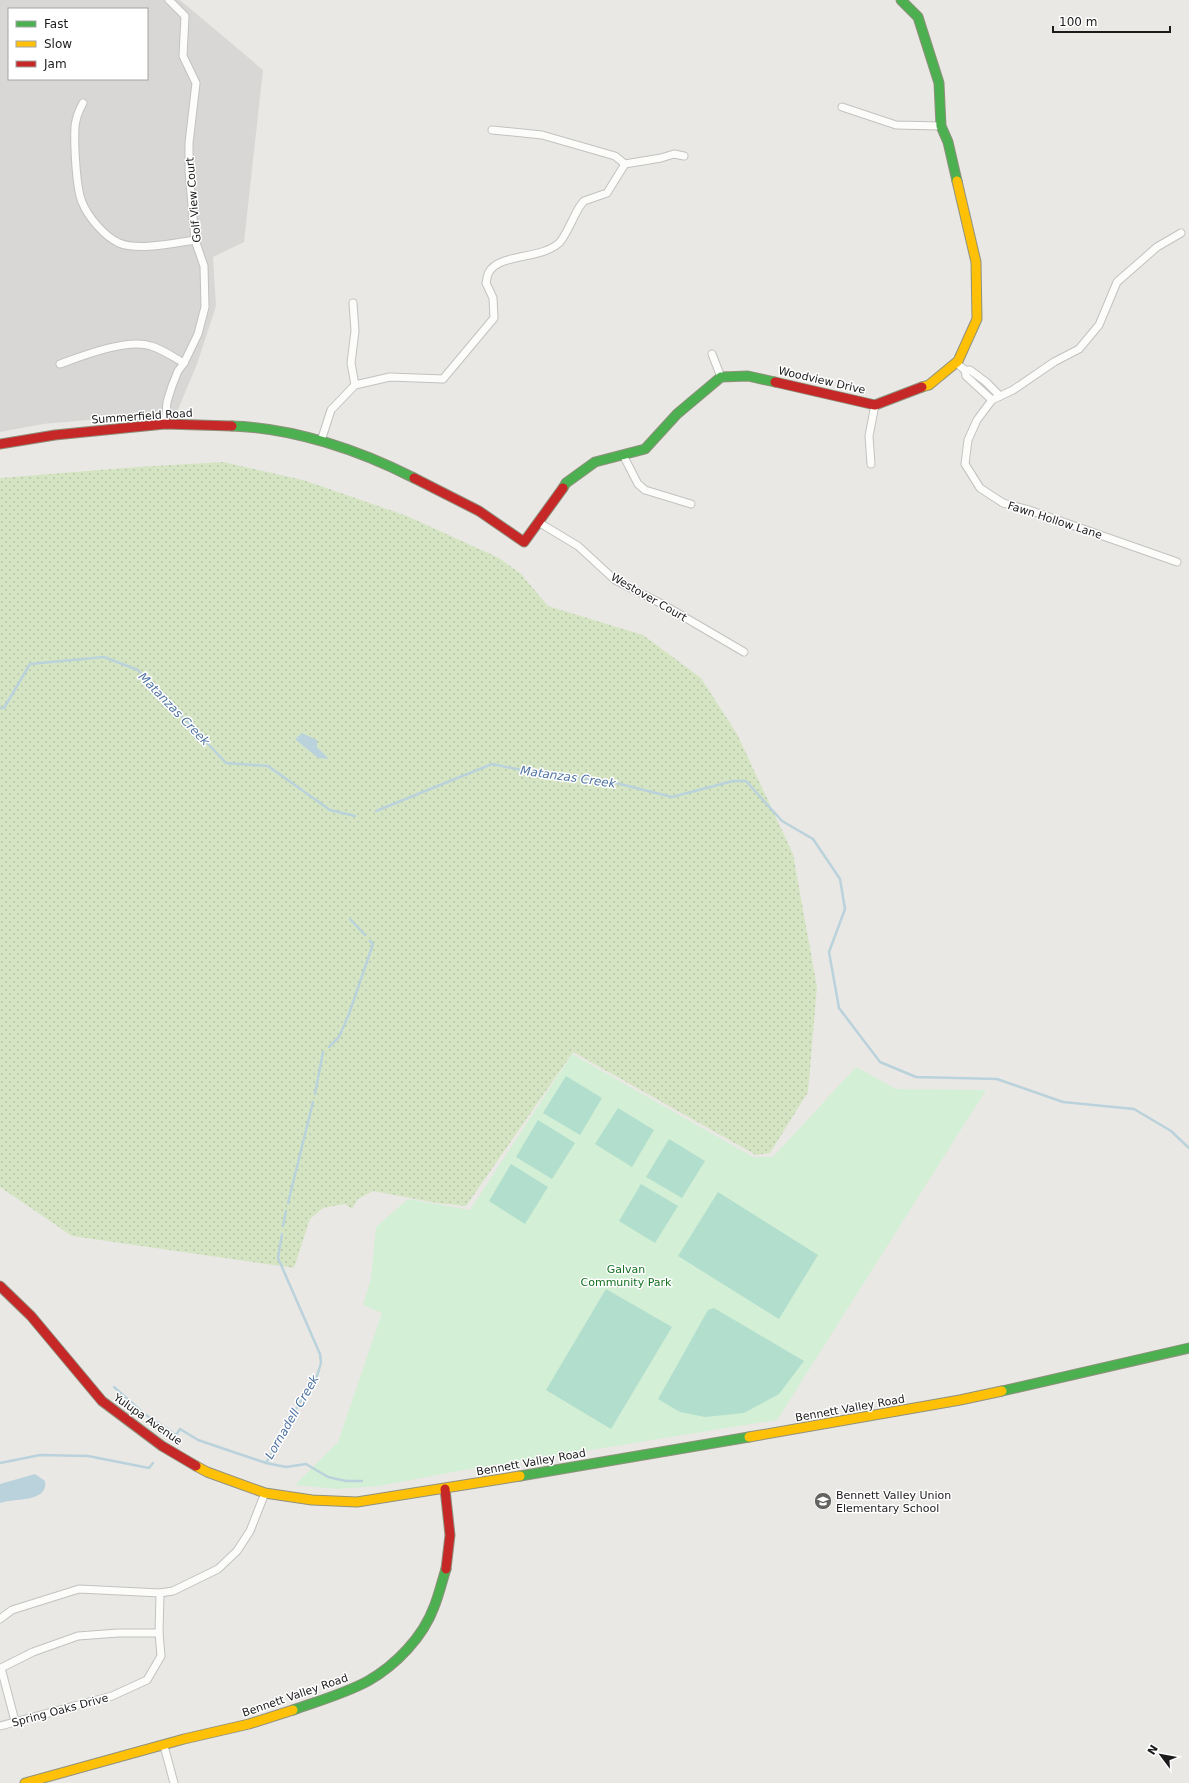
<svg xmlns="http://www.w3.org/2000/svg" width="1189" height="1783" viewBox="0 0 1189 1783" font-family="'DejaVu Sans',sans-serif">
	<defs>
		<pattern id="grass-dots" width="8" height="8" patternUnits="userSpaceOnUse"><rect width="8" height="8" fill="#d5e5c4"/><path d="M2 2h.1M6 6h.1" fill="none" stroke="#b6c4a8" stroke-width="1.8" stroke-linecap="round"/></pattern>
	</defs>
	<rect width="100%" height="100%" fill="#eae8e4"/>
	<path fill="#d9d7d5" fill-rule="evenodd" d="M0,0H180L263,70L244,242L213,257L216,306L197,364L177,412L43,424L0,432ZM9,9H147V79H9Z"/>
	<path fill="url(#grass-dots)" d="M223,462L303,480L407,516L499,558L521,574L548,606L643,635L701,678L737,734L793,854L817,987L808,1092L770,1153L756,1155L573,1052L466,1206L437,1203L373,1191L358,1199L352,1209L345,1204L323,1208L310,1219L294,1268L72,1236L0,1187V478L137,467Z"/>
	<path fill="#d3efd5" d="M572,1054L753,1157H773L856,1067L896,1089L986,1090L777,1420L453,1472L379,1486L337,1489L295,1485L338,1442L382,1313L363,1305L371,1278L376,1227L408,1199L470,1210Z"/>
	<g fill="#b2dece">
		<path d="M566,1076L602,1098L580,1135L543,1113Z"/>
		<path d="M618,1108L654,1130L632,1167L595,1144Z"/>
		<path d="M538,1120L575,1143L552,1179L516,1157Z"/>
		<path d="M669,1139L705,1161L682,1198L646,1177Z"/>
		<path d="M511,1164L548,1187L525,1224L489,1201Z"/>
		<path d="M641,1184L678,1206L655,1243L619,1221Z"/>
		<path d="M718,1192L818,1255L779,1319L678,1256Z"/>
		<path d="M606,1289L672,1327L611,1429L546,1390Z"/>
		<path d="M714,1308L804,1361L779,1394L744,1413L705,1417L680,1412L658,1399L708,1310Z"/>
	</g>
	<g fill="#bad2db">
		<path d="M302,733L317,740V747L329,759L318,758L295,739Z"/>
		<path d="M35,1474L45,1481C49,1503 13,1498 0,1503V1484Z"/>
	</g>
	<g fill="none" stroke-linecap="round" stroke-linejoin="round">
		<g stroke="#bad2db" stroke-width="2.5">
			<path d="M0,708H4L30,664L104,657L138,670L226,763L268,766L330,810L355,816"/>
			<path d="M376,811L492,764L546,775L604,780L672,797L733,781H746L782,821L813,839L840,879L845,909L829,952L839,1008L880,1062L916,1077L997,1079L1063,1102L1134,1109L1171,1131L1189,1148"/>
			<path d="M350,919L365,935"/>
			<path d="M329,1047L339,1037L349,1014L373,944L370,941"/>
			<path d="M315,1094L323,1052"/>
			<path d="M288,1203L313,1102"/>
			<path d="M283,1226L286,1211"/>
			<path d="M114,1387L143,1413L176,1435L180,1429L198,1440L266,1463L300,1402L316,1379L321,1363L320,1354L278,1258L282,1234"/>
			<path d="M0,1463L40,1455L88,1456L149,1468L153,1463"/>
			<path d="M266,1463L286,1467L306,1464L328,1477L346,1481H362"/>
		</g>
		<defs>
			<g id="street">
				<path d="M83,103C79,110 76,118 75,126C74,143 76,188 82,202C88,217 104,236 119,243C138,251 174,243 195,240"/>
				<path d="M842,107L896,125L941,126"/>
				<path d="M492,130L542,135L615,156L625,164"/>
				<path d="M353,303L355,331L351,363L355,385"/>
				<path d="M712,354L721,377"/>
				<path d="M956,363L965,370L966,376L992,400"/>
				<path d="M60,364C82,356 128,338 151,346C162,349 173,357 184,363"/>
				<path d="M965,370H970L986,382L1000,396"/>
				<path d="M165,424L167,402L172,386L178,371L184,363L198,334L205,307L204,266L195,240L189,171V143L196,83L183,56L185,16L169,0"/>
				<path d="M321,441L331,410L355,385L390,377L443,379L494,318L493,298L486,283C487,280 487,275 489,272C500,253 540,260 559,243C565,238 574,215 580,206L584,201L607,193L625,164L661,158L674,154L684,156"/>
				<path d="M623,455L638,484L645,490L691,504"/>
				<path d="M871,464L869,436L875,405"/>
				<path d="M538,522L578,546L615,580L662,604L744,652"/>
				<path d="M1177,562L1029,510L1003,503L980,488L965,464L968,440L977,420L992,400L1013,390L1054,362L1079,349L1099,325L1117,282L1157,247L1181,233"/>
				<path d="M0,1619L12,1610L79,1589L160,1593L173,1591L218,1569L237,1551L250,1531L265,1493"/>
				<path d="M15,1721L1,1668L33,1652L78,1636L118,1633H159"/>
				<path d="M0,1726L112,1696L147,1680L161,1656L159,1633L160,1593"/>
				<path d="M164,1746L174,1783"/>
			</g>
			<g id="fast">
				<path d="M901,0L918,17L939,83L941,126L948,142L957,181"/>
				<path d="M232,426C294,428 359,450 414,478"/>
				<path d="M563,488L566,483L595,462L645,449L677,414L721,377L748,376L775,382"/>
				<path d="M1002,1391L1189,1348"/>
				<path d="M520,1476L749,1437"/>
				<path d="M293,1710C318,1701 344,1694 368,1681C396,1665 423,1637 434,1607C439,1595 442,1581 446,1569"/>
			</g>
			<g id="slow">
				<path d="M922,387L929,385L958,361L977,319L976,262L957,181"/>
				<path d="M749,1437L960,1400L1002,1391"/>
				<path d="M196,1466L207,1472L265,1493L312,1500L357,1502L520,1476"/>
				<path d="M25,1783L184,1739L249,1724L293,1710"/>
			</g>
			<g id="jam">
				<path d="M775,382L875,405L922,387"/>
				<path d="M0,444L55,435L165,424L232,426"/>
				<path d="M414,478L479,511L524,542L563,488"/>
				<path d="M0,1286L31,1316L102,1401L162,1446L196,1466"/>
				<path d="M445,1489L450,1535L446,1569"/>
			</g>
		</defs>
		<use href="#street" stroke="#c2c2c0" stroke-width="9"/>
		<use href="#fast" stroke="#8f917e" stroke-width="11"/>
		<use href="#slow" stroke="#8f917e" stroke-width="11"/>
		<use href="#jam" stroke="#8f917e" stroke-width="11"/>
		<use href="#street" stroke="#fcfcfb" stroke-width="7"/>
		<use href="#fast" stroke="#4caf50" stroke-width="9"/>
		<use href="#slow" stroke="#ffc107" stroke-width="9"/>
		<use href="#jam" stroke="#c62828" stroke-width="9"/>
	</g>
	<defs>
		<symbol id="school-disc" viewBox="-11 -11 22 22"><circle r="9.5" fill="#636361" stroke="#fff"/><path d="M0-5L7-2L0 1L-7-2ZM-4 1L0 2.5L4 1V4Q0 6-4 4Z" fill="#fff"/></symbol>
	</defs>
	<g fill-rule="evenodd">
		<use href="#school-disc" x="813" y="1491" width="20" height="20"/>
	</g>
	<g text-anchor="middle" stroke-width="3" stroke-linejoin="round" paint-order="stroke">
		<g font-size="11" fill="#1b1b1b" stroke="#fff">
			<text transform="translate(193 200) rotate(-95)" y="4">Golf View Court</text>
			<text transform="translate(822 380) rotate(13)" y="4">Woodview Drive</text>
			<text transform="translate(142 416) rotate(-4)" y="4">Summerfield Road</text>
			<text transform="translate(1055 520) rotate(18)" y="4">Fawn Hollow Lane</text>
			<text transform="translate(649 597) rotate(30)" y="4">Westover Court</text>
			<text transform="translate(850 1408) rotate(-10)" y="4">Bennett Valley Road</text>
			<text transform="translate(148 1419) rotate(35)" y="4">Yulupa Avenue</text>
			<text transform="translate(531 1462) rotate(-10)" y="4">Bennett Valley Road</text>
			<text transform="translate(295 1695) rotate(-19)" y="4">Bennett Valley Road</text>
			<text transform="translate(60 1710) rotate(-15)" y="4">Spring Oaks Drive</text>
		</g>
		<g font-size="11" fill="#137021" stroke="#fff">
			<text x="626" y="1273">Galvan<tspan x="626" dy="13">Community Park</tspan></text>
		</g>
		<g font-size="11" fill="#1b1b1b" stroke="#fff" text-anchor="start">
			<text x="836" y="1499">Bennett Valley Union<tspan x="836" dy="13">Elementary School</tspan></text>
		</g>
		<g font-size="12" font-style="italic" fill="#5074a3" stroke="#fff">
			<text transform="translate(174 709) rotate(46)" y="4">Matanzas Creek</text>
			<text transform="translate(568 777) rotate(8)" y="4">Matanzas Creek</text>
			<text transform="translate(292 1417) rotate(-60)" y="4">Lornadell Creek</text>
		</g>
	</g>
	<rect x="8" y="8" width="140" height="72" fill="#ffffff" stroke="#a4a4a4"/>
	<rect x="16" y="21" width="20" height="6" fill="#4caf50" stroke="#a4a4a4"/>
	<text x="44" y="28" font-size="12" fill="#1b1b1b">Fast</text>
	<rect x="16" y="41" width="20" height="6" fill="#ffc107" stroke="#a4a4a4"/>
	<text x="44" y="48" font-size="12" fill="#1b1b1b">Slow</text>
	<rect x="16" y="61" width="20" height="6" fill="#c62828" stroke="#a4a4a4"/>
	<text x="44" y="68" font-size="12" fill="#1b1b1b">Jam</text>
	<g transform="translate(1161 1755) rotate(302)" stroke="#ffffff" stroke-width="3" paint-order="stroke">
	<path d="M0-3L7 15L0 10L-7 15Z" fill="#1b1b1b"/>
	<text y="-6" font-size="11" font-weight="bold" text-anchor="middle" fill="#1b1b1b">N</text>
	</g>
	<path d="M1053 26v6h117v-6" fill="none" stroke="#1b1b1b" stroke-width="2"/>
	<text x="1059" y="26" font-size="12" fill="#1b1b1b" stroke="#ffffff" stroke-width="3" paint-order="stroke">100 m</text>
</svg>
